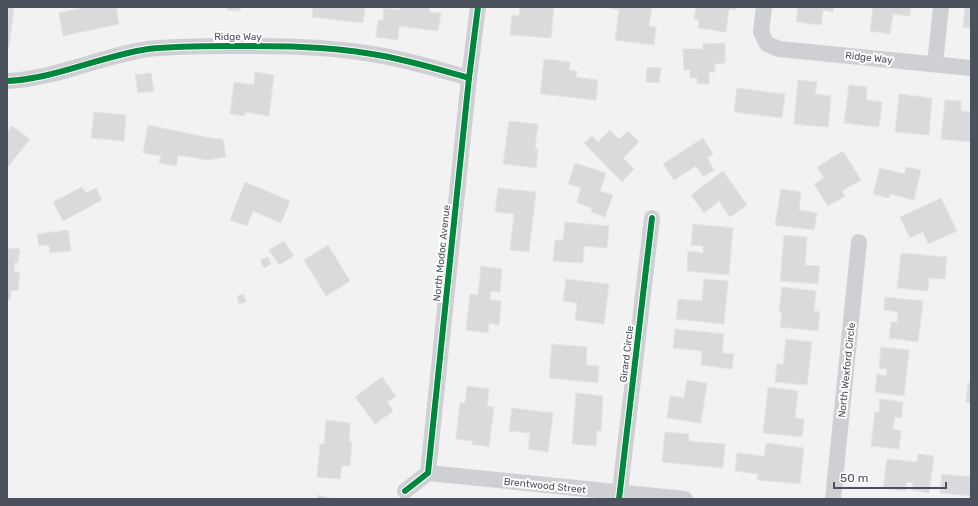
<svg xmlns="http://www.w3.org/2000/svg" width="978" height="506" viewBox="0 0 978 506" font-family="Rubik,sans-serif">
	<rect width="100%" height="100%" fill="#f2f2f2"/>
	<g fill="#dadadc" stroke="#e4e4e5">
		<path d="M7,7L14,8L9,47H7Z"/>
		<path d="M88,7H116L119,24L63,36L59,13Z"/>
		<path d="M227,7H241L240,11L227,10Z"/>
		<path d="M313,7H365L363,23L312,17Z"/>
		<path d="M400,7H430L429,12L441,13L438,31L399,26L398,40L376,37L378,20H383L384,8L399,10Z"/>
		<path d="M520,7H554L551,38L510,35L512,15L519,16Z"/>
		<path d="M604,7H652L649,26L656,27L654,45L615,40L619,10Z"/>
		<path d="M696,7H736V10L729,9L726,32L698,28L699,20L694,19Z"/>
		<path d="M798,7H834L833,12L823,10L821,25L796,22Z"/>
		<path d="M873,7H911L910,16L893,14L890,34L870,31Z"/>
		<path d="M965,7H971V28L963,27Z"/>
		<path d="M725,43V63L715,64V72H709V84H697V78H690V70H684L683,49H703V44Z"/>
		<path d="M544,59L570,62L569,70L577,71L576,77L598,80L596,100L540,94Z"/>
		<path d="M647,67L661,68L659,83L646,82Z"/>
		<path d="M255,72L274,75L269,116L245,112V116L230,114L234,82L254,85Z"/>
		<path d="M151,73L154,91L138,93L135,75Z"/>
		<path d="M798,80L817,82L815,94L831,96L828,127L794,124Z"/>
		<path d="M849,85L867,87L866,100L882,102L879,127L844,123Z"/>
		<path d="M737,88L785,94L782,118L734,112Z"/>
		<path d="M899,94L932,98L929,135L895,132Z"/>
		<path d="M945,100L961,101V111L971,112V142L941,139Z"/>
		<path d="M94,112L126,115L124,141L91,138Z"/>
		<path d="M509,121L538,124L535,148L538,149L536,168L503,164Z"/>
		<path d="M148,125L215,139H223L226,157L207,160L178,155L176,166L159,163L161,156L143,153Z"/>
		<path d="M12,126L30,139L7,168V132Z"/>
		<path d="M610,130L619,139L628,131L639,142L623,158L634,169L622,182L584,143L592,136L598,142Z"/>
		<path d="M703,138L713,154L707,158L714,170L703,177L696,166L674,180L663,164Z"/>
		<path d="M843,151L861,180L842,191L845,196L828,206L814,184L824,178L817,167Z"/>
		<path d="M575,163L606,173L600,191L613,195L605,217L591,212L592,208L577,203L581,188L568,184Z"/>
		<path d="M906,167L921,170L914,200L890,194L889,198L873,194L880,168L904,174Z"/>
		<path d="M723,171L747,205L730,217L719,201L704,213L691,195Z"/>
		<path d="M245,182L290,201L281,223L253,211L247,226L230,220Z"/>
		<path d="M82,187L86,193L96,188L102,200L63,221L53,202Z"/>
		<path d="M498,188L536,192L529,252L510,250L514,214L495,212Z"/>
		<path d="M781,189L801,192L799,210L817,213L814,230L775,225Z"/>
		<path d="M941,198L957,231L928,244L923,232L910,238L900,217Z"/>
		<path d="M565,222L609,226L607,248L584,246L583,263L553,261L555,240H563Z"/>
		<path d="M693,224L733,228L729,275L687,271L688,251L703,253V246L691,245Z"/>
		<path d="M68,230L71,251L50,253L49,245L39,246L37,234Z"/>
		<path d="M784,235L807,237L805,265L820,266L818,284L780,281Z"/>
		<path d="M284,241L294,256L279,265L269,250Z"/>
		<path d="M328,245L350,281L326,296L304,260Z"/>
		<path d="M7,248L20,249L18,263L15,262L14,272H20L18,291L11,290L10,300L7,299Z"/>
		<path d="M901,253L947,257L945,279L929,278L928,291L897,288Z"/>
		<path d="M268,257L271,264L264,268L260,260Z"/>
		<path d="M481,266L502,269L500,292L491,291L490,300L501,301L499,325L489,323L488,333L466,330L470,294L478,295Z"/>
		<path d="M566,279L609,284L604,324L575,320L577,303L563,301Z"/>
		<path d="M704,279L728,281L724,324L676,319L678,299L702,301Z"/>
		<path d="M782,287L816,291L814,311L820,312L818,331L780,327L782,312L779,311Z"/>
		<path d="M244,294L246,302L239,304L237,296Z"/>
		<path d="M885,297L923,301L918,342L889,338L891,322H897L898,312L884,310Z"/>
		<path d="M675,329L724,334L722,353L734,354L732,369L701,365L702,351L673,348Z"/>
		<path d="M786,339L812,342L807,385L775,382L777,364L783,365Z"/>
		<path d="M552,344L587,347L586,365L599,366L598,383L549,378Z"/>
		<path d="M881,347L909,350L904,396L875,392L877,374L886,376L887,369L879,368Z"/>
		<path d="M382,377L396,396L387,402L393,411L375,424L355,397Z"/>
		<path d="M687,380L707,383L701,423L667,418L670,396L684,398Z"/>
		<path d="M968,383H971V403L966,402Z"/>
		<path d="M467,386L489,389L487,406L494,407L489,447L472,444L473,441L456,439L460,403H465Z"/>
		<path d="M768,387L798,391L795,418L804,419L802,437L763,433Z"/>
		<path d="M576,393L603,396L601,431H597L596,446L572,444Z"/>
		<path d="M880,399L903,402L901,418L895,417L893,429L901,431L899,449L871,446L875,412L879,413Z"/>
		<path d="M512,408L553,413L548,452L528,449L530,433L509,431Z"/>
		<path d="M326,420L350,423L349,442H352L350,466H342L340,479L317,477L320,444H324Z"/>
		<path d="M665,432L689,434V441L725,444L723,468L662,462Z"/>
		<path d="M766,443L804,448L800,484L757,480L758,474L735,471L737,453L764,456Z"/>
		<path d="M918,454L934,456L929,493L912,490L913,483L907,482L905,491L883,488L887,459L917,462Z"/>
		<path d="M942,474L971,477V496L940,493Z"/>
		<path d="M318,495L334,499H317Z"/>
	</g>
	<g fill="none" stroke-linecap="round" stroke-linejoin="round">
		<g stroke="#ced0d3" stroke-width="16">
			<path d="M764,7L761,32L767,44L779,49L971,68"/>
			<path d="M935,64L941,7"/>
			<path d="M7,81C55,79 101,56 148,49C175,46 203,46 230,46C277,46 325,46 372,54C405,59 437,69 469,78"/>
			<path d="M428,473L685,499"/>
			<path d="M405,491L428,473L469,78L478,7"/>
			<path d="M619,499L652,218"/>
			<path d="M833,499L859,242"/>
		</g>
		<defs>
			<g id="cycleway">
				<path d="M7,81C55,79 101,56 148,49C175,46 203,46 230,46C277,46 325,46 372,54C405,59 437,69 469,78"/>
				<path d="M405,491L428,473L469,78L478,7"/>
				<path d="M619,499L652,218"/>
			</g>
		</defs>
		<use href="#cycleway" stroke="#fff" stroke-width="8"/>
		<use href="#cycleway" stroke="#00873e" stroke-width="6"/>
	</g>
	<g text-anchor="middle" stroke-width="4" stroke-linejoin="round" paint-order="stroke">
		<g font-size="10" fill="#4b515c" stroke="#fff">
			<text x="238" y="40">Ridge Way</text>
			<text transform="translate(869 57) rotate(6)" y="4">Ridge Way</text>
			<text transform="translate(441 253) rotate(-84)" y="4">North Modoc Avenue</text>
			<text transform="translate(626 354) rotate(-83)" y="4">Girard Circle</text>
			<text transform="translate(846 370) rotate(-84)" y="4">North Wexford Circle</text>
			<text transform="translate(545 485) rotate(6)" y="4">Brentwood Street</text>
		</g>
	</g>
	<rect width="978" height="506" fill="none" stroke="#4b515c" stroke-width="16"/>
	<path d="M834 482v6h112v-6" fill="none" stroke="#4b515c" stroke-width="2"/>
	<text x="840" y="482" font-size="12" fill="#4b515c" stroke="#ffffff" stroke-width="3" paint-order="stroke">50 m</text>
</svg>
